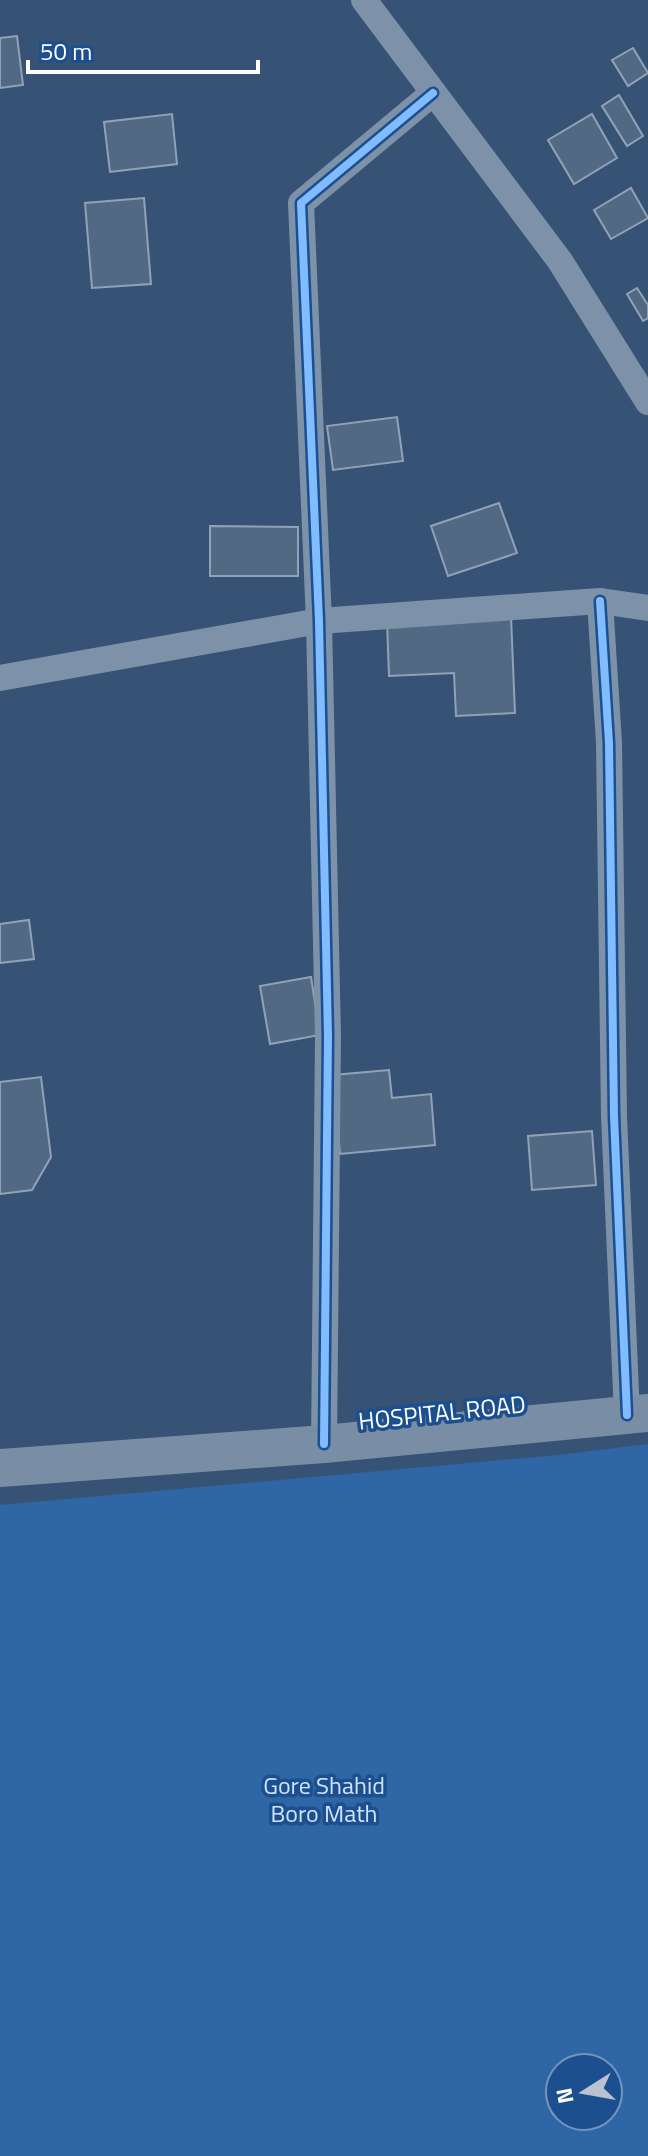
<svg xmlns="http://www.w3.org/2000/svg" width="648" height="2156" viewBox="0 0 648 2156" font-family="'Titillium Web',sans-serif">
	<rect width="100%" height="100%" fill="#365274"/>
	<path fill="#2f66a5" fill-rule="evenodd" d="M648,1444V2156H0V1505L558,1455ZM560,2068H608V2116H560Z"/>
	<g fill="#526984" stroke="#92a2b6" stroke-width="2">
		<path d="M17,36L23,85L0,88V38Z"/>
		<path d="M633,48L648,73L628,86L612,60Z"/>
		<path d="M619,95L643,136L627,146L602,106Z"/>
		<path d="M172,114L177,164L110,172L104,122Z"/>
		<path d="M592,114L617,158L574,184L548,140Z"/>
		<path d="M631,188L648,218L611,239L594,210Z"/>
		<path d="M144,198L151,284L92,288L85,203Z"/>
		<path d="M637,288L648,305V318L643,321L627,294Z"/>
		<path d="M397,417L403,461L333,470L327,426Z"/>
		<path d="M499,503L517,553L448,576L431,526Z"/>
		<path d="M210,526L298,527V576H210Z"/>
		<path d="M511,616L515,713L456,716L454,673L389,676L387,621Z"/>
		<path d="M29,920L34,959L0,963V924Z"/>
		<path d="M311,977L320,1035L270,1044L260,986Z"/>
		<path d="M389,1070L392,1098L431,1094L435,1145L340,1154L333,1075Z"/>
		<path d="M41,1077L51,1157L32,1190L0,1194V1082Z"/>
		<path d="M592,1131L596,1185L532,1190L528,1136Z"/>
	</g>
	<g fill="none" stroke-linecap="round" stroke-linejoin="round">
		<g stroke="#7d92a8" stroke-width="26">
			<path d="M364,0L560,261L648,402"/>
			<path d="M600,601L609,743L614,1116L627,1415"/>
			<path d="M0,678L319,621L600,601L648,608"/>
			<path d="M324,1444L328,1036L319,621L301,203L433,93"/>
		</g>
		<path stroke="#798da4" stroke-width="38" d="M0,1468L324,1444L648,1413"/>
		<defs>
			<g id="cycleway">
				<path d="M600,601L609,743L614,1116L627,1415"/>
				<path d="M324,1444L328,1036L319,621L301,203L433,93"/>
			</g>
		</defs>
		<use href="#cycleway" stroke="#1b4f8f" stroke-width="13"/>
		<use href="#cycleway" stroke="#80bcff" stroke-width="8"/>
	</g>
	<g text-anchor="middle" stroke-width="7" stroke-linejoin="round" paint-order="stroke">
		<g font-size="24" fill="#fff" stroke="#1b4f8f">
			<text transform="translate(442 1413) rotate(-6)" y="8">HOSPITAL ROAD</text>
		</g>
		<g font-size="24" fill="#cfe3fa" stroke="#1b4f8f">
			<text x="324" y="1794">Gore Shahid<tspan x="324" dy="28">Boro Math</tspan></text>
		</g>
	</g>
	<g transform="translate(584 2092) rotate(259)"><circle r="38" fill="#1b4f8f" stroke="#7695bc" stroke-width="2"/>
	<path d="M0-6L14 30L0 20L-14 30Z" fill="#b9c2ce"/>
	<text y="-12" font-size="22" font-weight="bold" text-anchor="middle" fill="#ffffff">N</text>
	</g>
	<path d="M28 60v12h230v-12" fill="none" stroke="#ffffff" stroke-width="4"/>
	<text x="40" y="60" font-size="24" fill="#ffffff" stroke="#1b4f8f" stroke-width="6" paint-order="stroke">50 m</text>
</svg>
